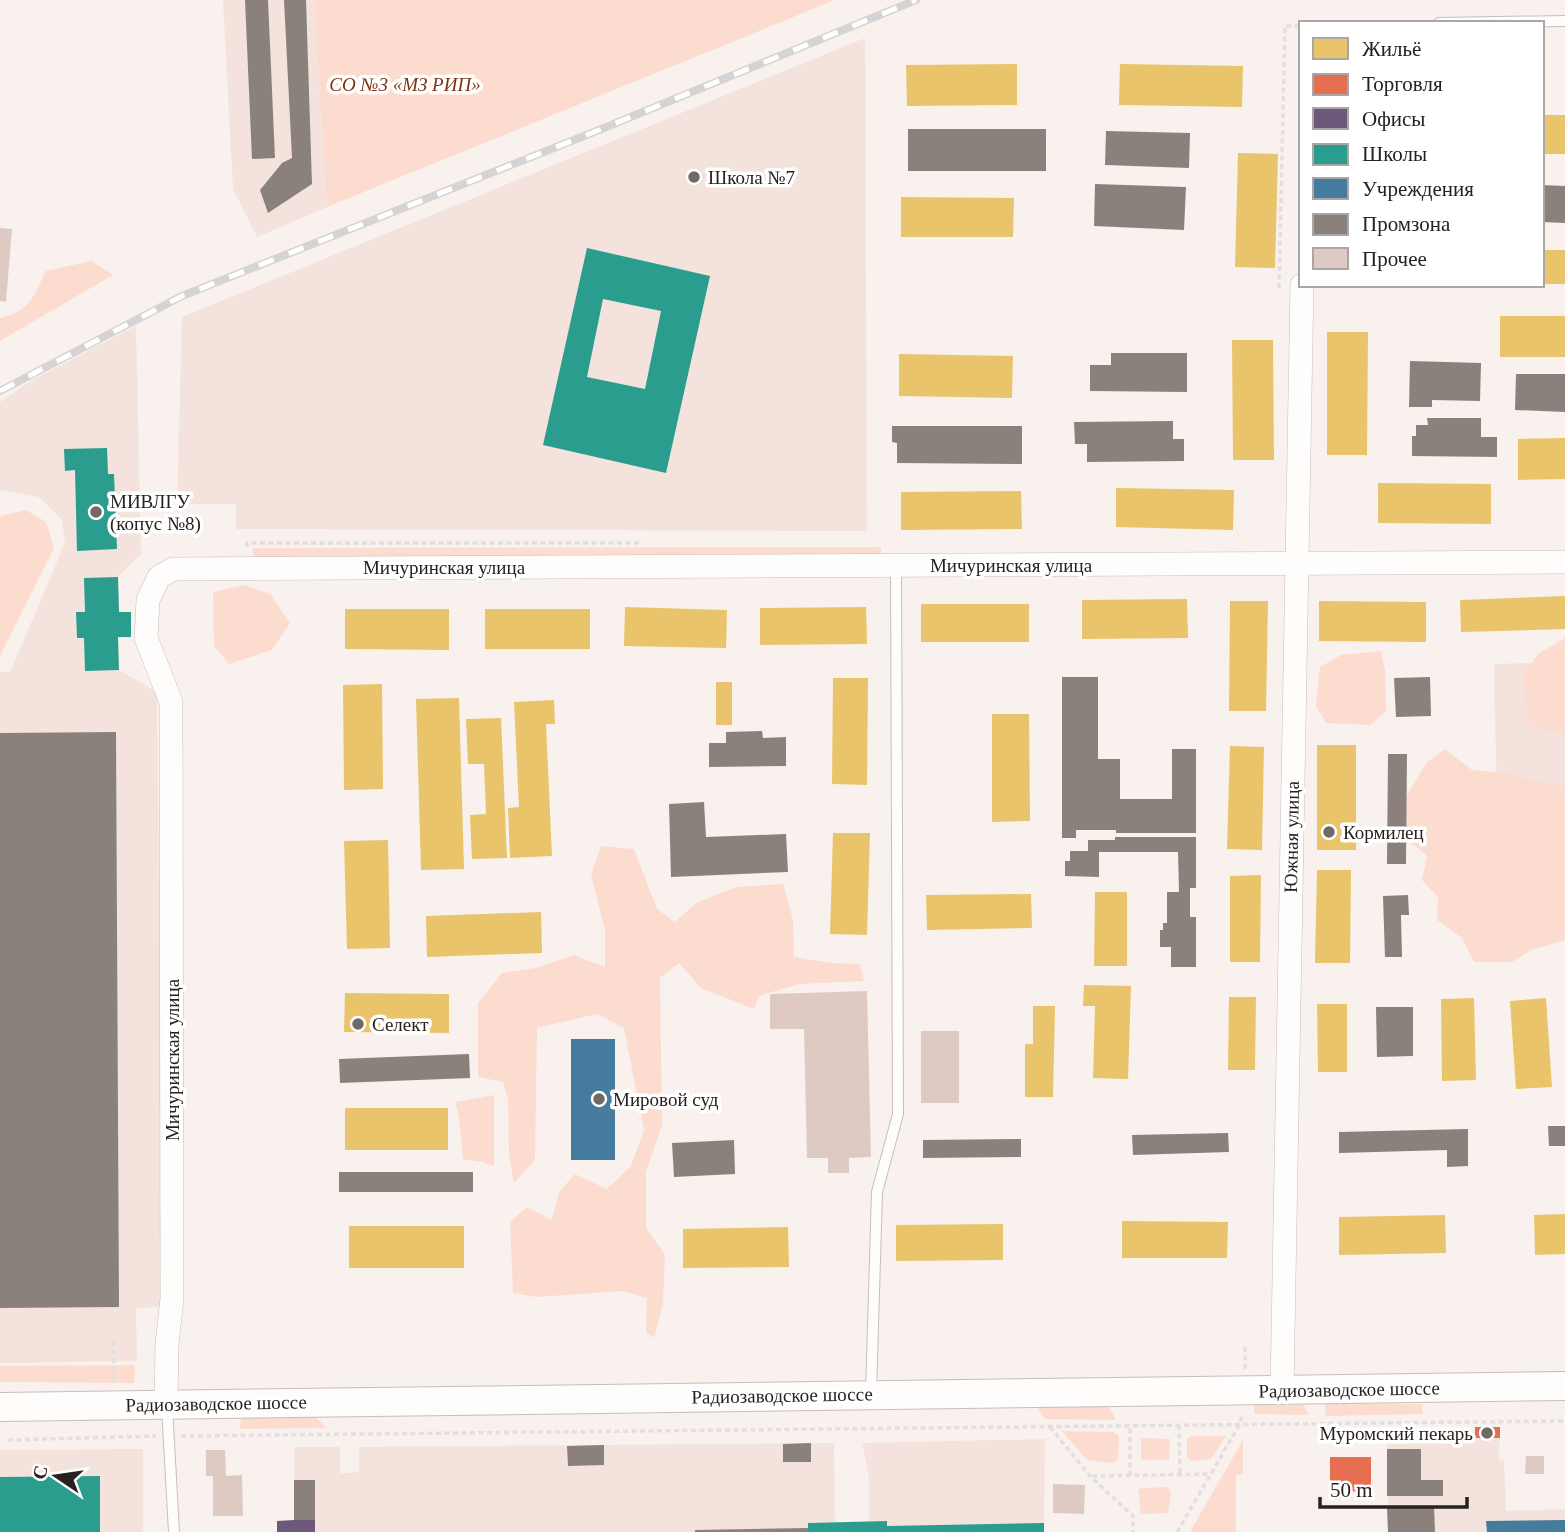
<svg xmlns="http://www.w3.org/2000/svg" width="1565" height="1532" viewBox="0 0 1565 1532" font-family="Georgia,serif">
	<rect width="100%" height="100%" fill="#f9f1ee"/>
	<g fill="#f3e3dc">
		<path d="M223,0H314L327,207L257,237L233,189Z"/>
		<path d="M865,38L867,531L236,529V504H177L182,317Z"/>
		<path d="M136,326L141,554L118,577L119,612H131V637L118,638L119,670L157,692L163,1307L136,1308L137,1361L0,1363V672H10L65,543L62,520L39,497L0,490V402L34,379Z"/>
		<path d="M1565,662V854L1498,856L1494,664Z"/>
		<path d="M1475,1427H1500L1499,1460L1504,1461L1506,1511L1565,1509V1532H1388L1387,1429H1441V1433L1474,1432Z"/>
		<path d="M1045,1439L1044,1532H887L869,1522V1477L862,1443Z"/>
		<path d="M834,1443L835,1522L808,1523V1532H315V1480H294L295,1447H340V1473H347L359,1472V1447Z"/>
		<path d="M143,1449V1532H0V1450Z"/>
	</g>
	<g fill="#fcdccf">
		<path d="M314,0H835L327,207Z"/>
		<path d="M91,261L113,275L0,341V318C32,310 32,298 46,271Z"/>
		<path d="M26,510L46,522L54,548L0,656V516Z"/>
		<path d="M881,547V560L253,562V548Z"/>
		<path d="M245,585L270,594L290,623L272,650L229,664L214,646L213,592Z"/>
		<path d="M1565,638V735L1530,725L1523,676L1538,654Z"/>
		<path d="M1381,651L1385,670L1386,711L1370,725L1326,723L1316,706L1320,667L1341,655Z"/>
		<path d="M1445,749L1472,770L1508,773L1533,781L1565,786V940L1531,950L1512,962H1474L1462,938L1437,920L1438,897L1422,880L1427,856L1403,836L1399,808L1427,762Z"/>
		<path d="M601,846L634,849L657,909L675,922L696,903L736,887L783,884L793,920L794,957L831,963L860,964L864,981L799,984L759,996L754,1009L701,988L679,963L660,978L662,1125L646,1172V1227L665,1255L663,1304L654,1338L646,1332L647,1298L623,1291L536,1297L513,1293L510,1222L527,1207L552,1220L559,1192L575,1174L607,1189L631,1166L644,1130L624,1028L597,1014L537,1028L535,1160L514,1183L509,1155L508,1100L503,1082L478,1077V1003L502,973L535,968L574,955L605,967V930L591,875Z"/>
		<path d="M494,1095V1166L482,1162L463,1159L459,1117L455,1102Z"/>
		<path d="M135,1365L134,1383L0,1382V1366Z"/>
		<path d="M1036,1404H1107L1116,1420L1044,1419Z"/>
		<path d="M1325,1404H1422L1423,1414L1326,1416Z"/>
		<path d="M1254,1405H1304L1309,1415L1254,1414Z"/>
		<path d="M313,1415L327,1428L240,1429L241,1416Z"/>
		<path d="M1062,1431L1113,1432L1119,1436L1118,1459L1113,1463L1087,1460Z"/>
		<path d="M1191,1436H1226L1211,1459L1191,1461L1187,1458V1439Z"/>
		<path d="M1141,1438L1170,1439L1169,1460H1141Z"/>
		<path d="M1243,1440V1474L1236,1475V1532H1190Z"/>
		<path d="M1168,1487L1171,1492L1168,1513L1141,1514L1138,1490L1142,1488Z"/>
	</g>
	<g fill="#e9c46a">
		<path d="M1017,64V105L907,106L906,65Z"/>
		<path d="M1120,64L1243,66L1242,107L1119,105Z"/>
		<rect x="1542" y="115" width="23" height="39"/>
		<path d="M1238,153L1278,154L1275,268L1235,267Z"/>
		<path d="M901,197L1014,198L1013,237H901Z"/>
		<rect x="1542" y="250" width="23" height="34"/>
		<rect x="1500" y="316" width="65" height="41"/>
		<path d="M1327,332H1368L1367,455H1327Z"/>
		<path d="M1232,340H1273L1274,460H1233Z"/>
		<path d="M899,354L1013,356L1012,398L899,396Z"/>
		<path d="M1565,438V479L1518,480V439Z"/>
		<path d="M1378,483L1491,484V524L1378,523Z"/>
		<path d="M1116,488L1234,490L1233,530L1116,527Z"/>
		<path d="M1021,491L1022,529L901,530V492Z"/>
		<path d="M1565,596V629L1461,632L1460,600Z"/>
		<path d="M1187,599L1188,638L1082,639V600Z"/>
		<path d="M1230,601H1268L1266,711H1229Z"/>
		<path d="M1319,601L1426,602V642L1319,641Z"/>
		<rect x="921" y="604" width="108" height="38"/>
		<path d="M625,607L727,610L726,648L624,646Z"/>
		<path d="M866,607L867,644L760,645V608Z"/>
		<path d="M345,609H449V650L345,649Z"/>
		<rect x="485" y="609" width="105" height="40"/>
		<path d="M833,678H868L867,785L832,784Z"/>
		<rect x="716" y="682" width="16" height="43"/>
		<path d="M382,684L383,789L344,790L343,685Z"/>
		<path d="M459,698L464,869L421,870L416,699Z"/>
		<path d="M554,700L555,724H546L552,856L510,858L508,808L519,807L514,702Z"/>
		<path d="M992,714H1029L1030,821L992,822Z"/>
		<path d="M501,718L507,858L472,859L470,815L486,814L484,764H468L466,719Z"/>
		<rect x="1317" y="745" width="39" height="105"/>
		<path d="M1230,746L1264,747L1262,850L1227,849Z"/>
		<path d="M833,833H870L867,935L830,934Z"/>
		<path d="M388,840L390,948L347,949L344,841Z"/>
		<path d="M1317,870H1351L1350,963H1315Z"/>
		<path d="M1261,875L1260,962H1230V876Z"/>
		<path d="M1095,892H1127V966H1094Z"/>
		<path d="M1031,894L1032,928L927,930L926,895Z"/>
		<path d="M541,912L542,953L427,957L426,916Z"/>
		<path d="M1084,985L1131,986L1128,1079L1093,1078L1095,1006H1083Z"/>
		<path d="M345,993L449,994V1033L344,1032Z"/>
		<path d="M1229,997H1256L1255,1070H1228Z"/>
		<path d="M1474,998L1476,1080L1442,1081L1441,999Z"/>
		<path d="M1546,998L1552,1087L1516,1089L1510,1001Z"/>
		<path d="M1317,1004H1347V1072H1318Z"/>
		<path d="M1033,1006H1055L1053,1097H1025V1044H1033Z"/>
		<rect x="345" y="1108" width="103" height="42"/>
		<path d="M1565,1214V1254L1535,1255L1534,1215Z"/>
		<path d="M1445,1215L1446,1253L1339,1255V1217Z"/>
		<path d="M1122,1221L1228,1222L1227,1258H1122Z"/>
		<path d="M1003,1224V1260L896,1261V1225Z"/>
		<rect x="349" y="1226" width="115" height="42"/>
		<path d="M788,1227L789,1267L683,1268V1229Z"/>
	</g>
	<g fill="#e76f51">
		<rect x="1475" y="1427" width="25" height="11"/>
		<path d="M1330,1457H1371V1491L1330,1492Z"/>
	</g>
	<path fill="#6d597a" d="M294,1520H315V1532H277V1521Z"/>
	<g fill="#2a9d8f" fill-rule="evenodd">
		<path d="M587,248L710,276L666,473L543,445ZM603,299L661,311L645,389L587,377Z"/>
		<path d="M107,448L108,474H114L117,549L77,551L75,470L65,471L64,449Z"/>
		<path d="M118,577L119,612H131V637H118L119,670L85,671L84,638H77L76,612H85L84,578Z"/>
		<path d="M100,1476V1532H0V1477Z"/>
		<path d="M887,1521V1526L1044,1523V1532H808V1523Z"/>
	</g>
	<g fill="#457b9d">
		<rect x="571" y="1039" width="44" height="121"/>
		<path d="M1565,1520V1532H1487L1486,1521Z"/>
	</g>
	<g fill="#8a817c">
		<path d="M245,0H268L275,158L252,159Z"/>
		<path d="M284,0H306L312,184L268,213L260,190L282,163L292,158Z"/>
		<rect x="908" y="129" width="138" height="42"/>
		<path d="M1106,131L1190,133L1189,168L1105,165Z"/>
		<path d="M1095,184L1186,187L1184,230L1094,226Z"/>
		<path d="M1542,185L1565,186V223L1542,222Z"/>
		<path d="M1111,353H1187V392L1090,391V365H1111Z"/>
		<path d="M1410,361L1481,363L1480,401L1432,400V407H1409Z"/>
		<path d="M1516,374H1565V412L1515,410Z"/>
		<path d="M1427,418H1481V437H1497V457L1412,456V436H1416V425H1428Z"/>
		<path d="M1173,421V439H1184V461L1087,462V444H1075L1074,422Z"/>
		<path d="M892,426H1022V464L897,463V443L892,442Z"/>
		<path d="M1062,677H1098V759H1120V799H1172V749H1196V833H1116V830H1076V838H1062Z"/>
		<path d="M1430,677L1431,716L1396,717L1394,678Z"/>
		<path d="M762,731L763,738L786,737V766L709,767V743H726V732Z"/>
		<path d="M116,732L119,1307L0,1308V733Z"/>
		<path d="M1388,754H1407L1406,864H1387Z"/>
		<path d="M704,802L706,837L786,834L788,872L671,877L669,804Z"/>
		<path d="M1115,837H1196V888H1190V917H1196V967H1171V947H1160V930H1163V923H1167V892H1179L1178,852H1099V877L1065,876V861H1070V851H1088V840H1115Z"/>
		<path d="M1408,895L1409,915H1401L1402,957H1385L1383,896Z"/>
		<path d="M1376,1007H1413V1056L1377,1057Z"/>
		<path d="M469,1054L470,1078L340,1083L339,1059Z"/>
		<path d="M1548,1126H1565V1146H1549Z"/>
		<path d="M1468,1129V1166L1447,1167V1150L1339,1153V1132Z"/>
		<path d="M1228,1133L1229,1152L1133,1155L1132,1135Z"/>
		<path d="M1021,1139V1157L923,1158V1140Z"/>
		<path d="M734,1140L735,1174L674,1177L672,1143Z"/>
		<rect x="339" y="1172" width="134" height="20"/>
		<path d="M811,1443V1462H783V1444Z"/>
		<path d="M604,1445V1465L568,1466L567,1446Z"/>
		<path d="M1387,1449H1421V1480H1443V1496H1387Z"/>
		<rect x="294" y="1480" width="21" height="40"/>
		<path d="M1434,1506L1435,1532H1388L1387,1508Z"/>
		<path d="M808,1528V1532H695V1530Z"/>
	</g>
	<g fill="#dfcac3">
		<path d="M0,228L12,229L6,302L0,301Z"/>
		<path d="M867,991L871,1157L849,1158V1173H828V1158H807L804,1029H770V994Z"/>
		<rect x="921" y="1031" width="38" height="72"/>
		<path d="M206,1450H225L226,1476L242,1475L243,1516H213V1476H206Z"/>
		<path d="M1526,1456H1544V1474H1525Z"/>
		<path d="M1053,1484L1085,1485L1084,1514L1053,1513Z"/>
	</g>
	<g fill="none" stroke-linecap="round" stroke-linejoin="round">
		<defs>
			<g id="service">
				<path d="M1439,23L1565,21"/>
				<path d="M871,1394L877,1192L898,1114L896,565"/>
				<path d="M167,1406L174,1532"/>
			</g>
			<g id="minor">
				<path d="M1282,1389L1302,285"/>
				<path d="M166,1404L167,1344L172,1298L171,702L146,638L148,600L159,577L173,569L1565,562"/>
			</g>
			<path id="tertiary" d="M0,1407L1565,1386"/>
		</defs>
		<use href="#service" stroke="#c5bfbc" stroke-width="12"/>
		<use href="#minor" stroke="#c5bfbc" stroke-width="24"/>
		<use href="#tertiary" stroke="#c5bfbc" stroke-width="30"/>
		<g stroke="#e2dfdf" stroke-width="3.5" stroke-dasharray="5 3.5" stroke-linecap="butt">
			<path d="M1279,288L1285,26H1301"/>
			<path d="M247,547V543H641"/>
			<path d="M113,1341L114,1382"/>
			<path d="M1245,1369V1346"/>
			<path d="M1179,1425L1180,1475"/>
			<path d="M1050,1427L1090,1476L1133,1516V1532"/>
			<path d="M181,1436L1565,1421"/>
			<path d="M8,1440L156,1436"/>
			<path d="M1092,1476L1210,1474"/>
			<path d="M1130,1476V1426"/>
			<path d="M1177,1532L1240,1424L1242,1415"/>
		</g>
		<use href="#service" stroke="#fefdfc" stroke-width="10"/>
		<use href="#minor" stroke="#fefdfc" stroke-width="23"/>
		<use href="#tertiary" stroke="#fefdfc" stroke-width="28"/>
		<defs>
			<path id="rail" d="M0,391L182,296L599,130L916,0"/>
		</defs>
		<use href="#rail" stroke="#d5d3d3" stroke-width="8"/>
		<use href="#rail" stroke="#fff" stroke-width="5" stroke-dasharray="16" stroke-linecap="butt"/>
	</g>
	<g fill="#706a67" stroke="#fff" stroke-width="2.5">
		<circle cx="694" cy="177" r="7"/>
		<circle cx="96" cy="512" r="7"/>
		<circle cx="1329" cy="832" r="7"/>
		<circle cx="358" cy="1024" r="7"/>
		<circle cx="599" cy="1099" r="7"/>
		<circle cx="1487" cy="1433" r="7"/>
	</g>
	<g text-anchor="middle" stroke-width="7" stroke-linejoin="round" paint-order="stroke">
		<g font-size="19" font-style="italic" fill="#7d330f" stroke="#fff">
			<text x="405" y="91">СО №3 «МЗ РИП»</text>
		</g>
		<g font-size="19" fill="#27211f" stroke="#fff" text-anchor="start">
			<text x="708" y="184">Школа №7</text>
			<text x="110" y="508">МИВЛГУ<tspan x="110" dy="22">(копус №8)</tspan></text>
			<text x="1343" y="839">Кормилец</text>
			<text x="372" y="1031">Селект</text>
			<text x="613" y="1106">Мировой суд</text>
			<text x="1473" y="1440" text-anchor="end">Муромский пекарь</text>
		</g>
		<g font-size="19" fill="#27211f" stroke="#fff">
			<text x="1011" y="572">Мичуринская улица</text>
			<text x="444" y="574">Мичуринская улица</text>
			<text transform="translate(1291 837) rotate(-89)" y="7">Южная улица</text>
			<text transform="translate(172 1060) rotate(-90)" y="7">Мичуринская улица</text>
			<text transform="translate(1349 1389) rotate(-1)" y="7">Радиозаводское шоссе</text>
			<text transform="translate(782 1395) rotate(-1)" y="7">Радиозаводское шоссе</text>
			<text transform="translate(216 1403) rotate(-1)" y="7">Радиозаводское шоссе</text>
		</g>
	</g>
	<rect x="1299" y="21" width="245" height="266" fill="#ffffff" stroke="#a9a6a5" stroke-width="2"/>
	<rect x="1313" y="38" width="35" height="21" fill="#e9c46a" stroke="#a9a6a5" stroke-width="2"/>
	<text x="1362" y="56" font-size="21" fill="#27211f">Жильё</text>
	<rect x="1313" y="74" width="35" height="21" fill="#e76f51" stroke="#a9a6a5" stroke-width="2"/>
	<text x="1362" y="91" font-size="21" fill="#27211f">Торговля</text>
	<rect x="1313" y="108" width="35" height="21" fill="#6d597a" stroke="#a9a6a5" stroke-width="2"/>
	<text x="1362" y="126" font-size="21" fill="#27211f">Офисы</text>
	<rect x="1313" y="144" width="35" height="21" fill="#2a9d8f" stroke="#a9a6a5" stroke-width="2"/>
	<text x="1362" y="161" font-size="21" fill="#27211f">Школы</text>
	<rect x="1313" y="178" width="35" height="21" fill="#457b9d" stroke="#a9a6a5" stroke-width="2"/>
	<text x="1362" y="196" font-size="21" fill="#27211f">Учреждения</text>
	<rect x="1313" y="214" width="35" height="21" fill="#8a817c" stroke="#a9a6a5" stroke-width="2"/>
	<text x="1362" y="231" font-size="21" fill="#27211f">Промзона</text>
	<rect x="1313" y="248" width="35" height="21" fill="#dfcac3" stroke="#a9a6a5" stroke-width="2"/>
	<text x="1362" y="266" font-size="21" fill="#27211f">Прочее</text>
	<g transform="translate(56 1476) rotate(283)" stroke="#ffffff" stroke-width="5" paint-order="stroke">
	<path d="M0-5L12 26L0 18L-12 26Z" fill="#27211f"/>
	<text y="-10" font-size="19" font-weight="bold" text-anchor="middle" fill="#27211f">С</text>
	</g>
	<path d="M1320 1497v10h147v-10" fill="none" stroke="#27211f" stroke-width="3.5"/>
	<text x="1330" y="1497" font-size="21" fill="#27211f" stroke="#ffffff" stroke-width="5" paint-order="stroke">50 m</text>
</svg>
